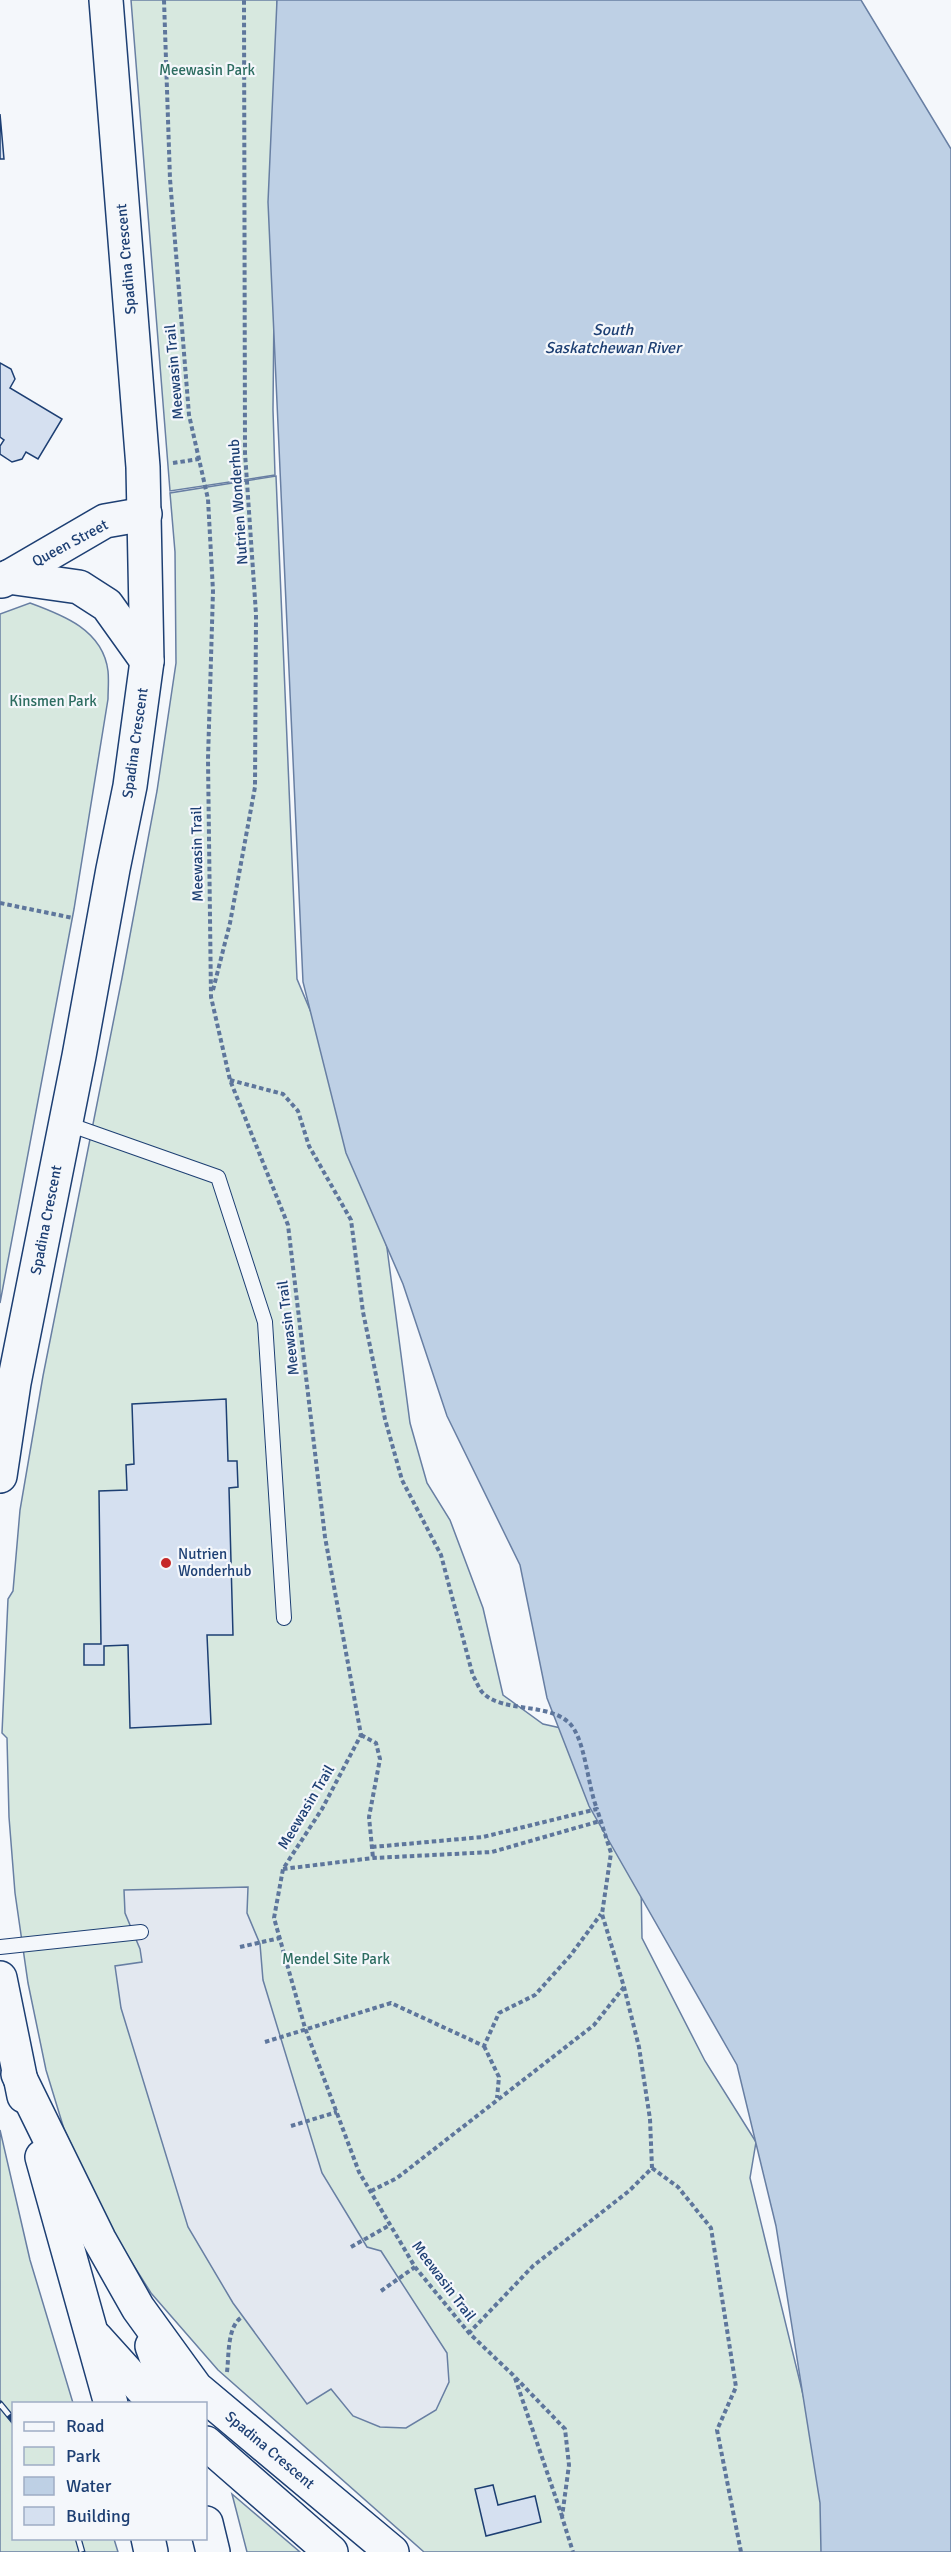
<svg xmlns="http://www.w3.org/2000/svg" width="951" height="2552" viewBox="0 0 951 2552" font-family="Signika,sans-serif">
	<rect width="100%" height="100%" fill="#f4f7fb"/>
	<g fill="#d7e8df" stroke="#687fa3" stroke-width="1.5">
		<path d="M131,0H277L273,410L275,475L170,491Z"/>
		<path d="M276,476L297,979L366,1143L387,1248L410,1423L427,1483L450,1520L483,1608L503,1695L543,1724L592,1735L641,1881L642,1938L705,2061L756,2142L750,2178L833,2517L836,2552H424L218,2370L151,2293L112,2231L64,2129L46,2070L28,1983L15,1893L9,1817L7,1738L2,1733L8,1599L13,1591L20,1510L43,1376L122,978L157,791L176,663L175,552L170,493Z"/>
		<path d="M30,603C63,615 103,630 108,671C109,680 108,690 108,699L74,909L0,1303V614Z"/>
		<path d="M0,2130L30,2260L73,2403L14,2404V2538L114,2539L118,2552H0Z"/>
		<path d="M232,2494L300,2552H247Z"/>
	</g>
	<path fill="#e3e8f0" stroke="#687fa3" stroke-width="1.5" d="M248,1887L247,1913L260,1944L263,1980L322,2173L367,2247L381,2251L447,2353L449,2382L436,2410L406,2428L380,2427L353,2416L331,2389L307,2404L233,2303L188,2227L121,2008L115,1966L142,1962L140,1949L125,1913L124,1890Z"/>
	<path fill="#bed0e5" stroke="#687fa3" stroke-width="1.5" d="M277,0H861L951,149V2552H821L820,2503L776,2226L737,2065L589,1806L547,1698L520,1565L447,1416L403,1284L346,1153L303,982L268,202Z"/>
	<g fill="#d5e0f0" stroke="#1d3f73" stroke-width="1.5">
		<path d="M0,114L4,159H0Z"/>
		<path d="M0,363L11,369L15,379L10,388L62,419L38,459L26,452L22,459L12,462L0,454V446L4,440L0,437Z"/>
		<path d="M226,1399L228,1461H237L238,1487L229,1488L233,1635H207L211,1724L130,1728L128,1645L104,1646V1665H84V1644H101L99,1491L127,1490L126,1465L134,1464L132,1404Z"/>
		<path d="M493,2485L498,2505L535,2496L541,2522L486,2536L475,2489Z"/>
	</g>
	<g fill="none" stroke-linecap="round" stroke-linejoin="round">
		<defs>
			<g id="service">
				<path d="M65,1123L218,1177L265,1322L284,1618"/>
				<path d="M0,1947L141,1932"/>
			</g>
			<g id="tertiary">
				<path d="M8,577L79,587L107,605L147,661"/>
				<path d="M2,581L105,521L145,514"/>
				<path d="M0,1476L14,1383L79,1056L113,869L130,786L147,661L143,467L106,0"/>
				<path d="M0,1978L24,2096"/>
				<path d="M18,2074L99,2239L138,2308L196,2388L392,2552"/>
				<path d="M42,2157L111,2404"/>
				<path d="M96,2338L143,2390L160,2404"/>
				<path d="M152,2346L173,2404"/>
				<path d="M206,2443L331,2552"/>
				<path d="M206,2523L213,2552"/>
				<path d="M148,2538L151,2552"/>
			</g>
		</defs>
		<use href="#service" stroke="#1d3f73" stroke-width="16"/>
		<use href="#tertiary" stroke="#1d3f73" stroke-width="36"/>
		<g stroke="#5e769c" stroke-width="4" stroke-dasharray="4.5 3" stroke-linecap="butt">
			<path d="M164,0L170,179L189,415L208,499L213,591L208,759L211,997L230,1080L288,1225L325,1537L361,1735L322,1809L283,1869L274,1918L305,2028L359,2172L415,2267L469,2333L513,2375L565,2429L569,2465L562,2517L573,2552"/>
			<path d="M173,463L199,459"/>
			<path d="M0,903L73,918"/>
			<path d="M213,990L230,923L255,787L256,614L245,453L244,0"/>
			<path d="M230,1080L283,1094L298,1111L309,1146L351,1220L363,1312L385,1419L402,1480L441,1555L473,1676C476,1680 478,1687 482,1692C503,1715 556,1700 574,1729C586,1749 588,1786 597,1809"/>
			<path d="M361,1735L376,1743L380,1759L369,1817L373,1858"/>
			<path d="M372,1847L483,1837L597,1809L611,1853L602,1914L624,1987L639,2047L650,2119L652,2168L629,2191L533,2266L469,2333"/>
			<path d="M283,1869L373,1858L492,1852L600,1821"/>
			<path d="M240,1947L280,1938"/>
			<path d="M265,2042L391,2003L484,2046L499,2013L535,1995L570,1956L601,1914"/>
			<path d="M484,2046L499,2077L497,2098"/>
			<path d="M291,2126L337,2112"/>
			<path d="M652,2168L678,2187L711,2228L736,2387L717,2430L741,2552"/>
			<path d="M371,2191L397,2178L594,2025L624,1987"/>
			<path d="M351,2247L390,2225"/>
			<path d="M381,2291L415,2267"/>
			<path d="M227,2372C229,2356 227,2326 242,2317"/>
			<path d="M515,2378L562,2516"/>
		</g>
		<use href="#service" stroke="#f4f7fb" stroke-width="14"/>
		<use href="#tertiary" stroke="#f4f7fb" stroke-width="33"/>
		<defs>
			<g id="rail">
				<path d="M0,2404L14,2421"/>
				<path d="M78,2538L82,2552"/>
			</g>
		</defs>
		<use href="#rail" stroke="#1d3f73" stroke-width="7"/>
		<use href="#rail" stroke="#f4f7fb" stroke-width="4.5" stroke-dasharray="14" stroke-linecap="butt"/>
	</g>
	<circle fill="#c62828" stroke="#f4f7fb" stroke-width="2" cx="166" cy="1563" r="6"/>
	<g text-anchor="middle" stroke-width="4.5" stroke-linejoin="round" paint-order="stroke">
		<g font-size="15" fill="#2c6c60" stroke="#f4f7fb">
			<text x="207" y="75">Meewasin Park</text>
			<text x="53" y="706">Kinsmen Park</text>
			<text x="336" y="1964">Mendel Site Park</text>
		</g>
		<g font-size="15" fill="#1d3f73" stroke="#f4f7fb">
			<text transform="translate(126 259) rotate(-95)" y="5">Spadina Crescent</text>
			<text transform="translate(174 372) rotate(-95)" y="5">Meewasin Trail</text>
			<text transform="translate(238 502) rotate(-94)" y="5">Nutrien Wonderhub</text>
			<text transform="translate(70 543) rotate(-28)" y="5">Queen Street</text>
			<text transform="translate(135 743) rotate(-82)" y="5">Spadina Crescent</text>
			<text transform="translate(197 854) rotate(-91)" y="5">Meewasin Trail</text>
			<text transform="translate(46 1220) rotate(-79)" y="5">Spadina Crescent</text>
			<text transform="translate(288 1328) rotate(-97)" y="5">Meewasin Trail</text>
			<text transform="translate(306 1807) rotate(-59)" y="5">Meewasin Trail</text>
			<text transform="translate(444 2281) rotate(53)" y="5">Meewasin Trail</text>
			<text transform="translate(270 2450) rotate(40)" y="5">Spadina Crescent</text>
		</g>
		<g font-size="15" fill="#1d3f73" stroke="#f4f7fb" text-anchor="start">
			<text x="178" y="1559">Nutrien<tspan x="178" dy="17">Wonderhub</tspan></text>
		</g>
		<g font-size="16" font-style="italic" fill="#1d3f73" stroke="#f4f7fb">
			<text x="613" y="335">South<tspan x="613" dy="18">Saskatchewan River</tspan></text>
		</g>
	</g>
	<rect x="12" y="2402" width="195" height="138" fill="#f4f7fb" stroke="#9eadc5" stroke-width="1.5"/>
	<rect x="24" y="2422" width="30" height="9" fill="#f4f7fb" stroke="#9eadc5" stroke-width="1.5"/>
	<text x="66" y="2432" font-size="18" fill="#1d3f73">Road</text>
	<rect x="24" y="2447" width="30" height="18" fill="#d7e8df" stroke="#9eadc5" stroke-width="1.5"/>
	<text x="66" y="2462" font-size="18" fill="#1d3f73">Park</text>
	<rect x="24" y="2477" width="30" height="18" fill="#bed0e5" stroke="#9eadc5" stroke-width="1.5"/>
	<text x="66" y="2492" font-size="18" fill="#1d3f73">Water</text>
	<rect x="24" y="2507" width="30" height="18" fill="#d5e0f0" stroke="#9eadc5" stroke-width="1.5"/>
	<text x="66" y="2522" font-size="18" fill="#1d3f73">Building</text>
</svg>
